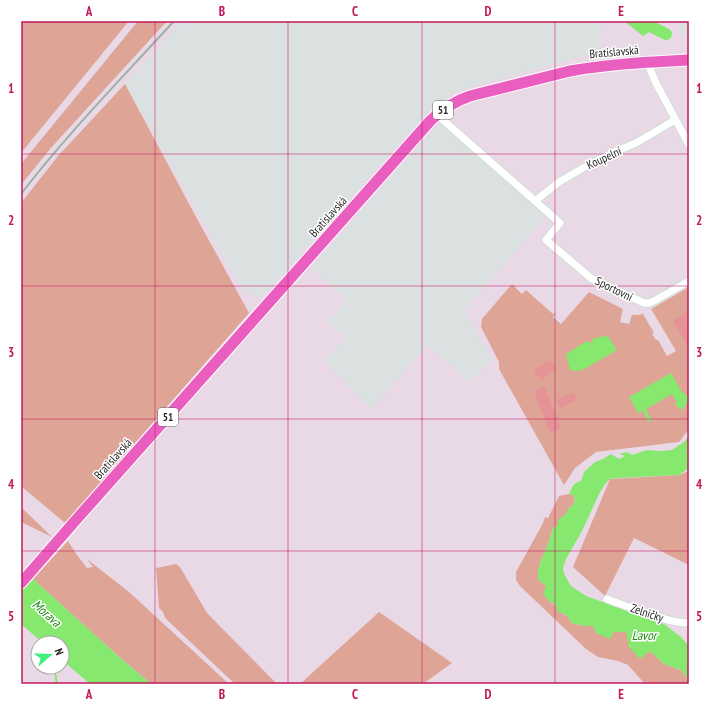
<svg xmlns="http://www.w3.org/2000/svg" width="710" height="705" viewBox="0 0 710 705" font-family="'PT Sans Narrow',sans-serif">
	<rect width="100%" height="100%" fill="#e9d9e7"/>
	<g fill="#dae1e0">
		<path d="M182,21H602L604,29L597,31L603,50L457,91L429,110L303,253L260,298L241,287L125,84Z"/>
		<path d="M676,21H689V37L684,38Z"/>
		<path d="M442,122L547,215L464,311L492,359L470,382L428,345L371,409L322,359L334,351L346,338L328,322L347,300L314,271L312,267L406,160L440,123Z"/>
	</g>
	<g fill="#dea597">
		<path d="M21,21H129L21,153Z"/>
		<path d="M138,21H167L50,149L21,185V164Z"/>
		<path d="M125,84L195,215L249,313L65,523L21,486V203L58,156Z"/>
		<path d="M512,284L522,294L526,290L553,314L555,313L556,314L553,317L561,324L589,292L623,309L620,322L629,324L632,315H637L643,314L654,333L652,334L656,340H658L667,356L676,351L651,309L689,287V429L679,442L596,452L575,468L564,485L499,369V362L481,327L482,319Z"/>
		<path d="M689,471V565L634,538L605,596L573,567L610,479L679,475Z"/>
		<path d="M569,494L573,495L575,499L574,503L572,506L569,508L566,514L558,525L553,528L548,544L541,561L538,571V579L546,586L549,601C557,605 556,607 562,613C568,617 569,616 571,623L586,626H593L614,632H626L640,658L650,651L664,664L681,670L689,681V684H645L628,665L618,661L598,657L586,649L520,586L516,580V572L542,525L545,517L549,518V516L559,496Z"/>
		<path d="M21,507L52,537L21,522Z"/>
		<path d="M68,541L77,555L87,568L93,567L87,559L129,592L229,684H151L117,655L33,579Z"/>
		<path d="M176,564L180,567L207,613L277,684H235L165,618L163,612L159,608L156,568Z"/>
		<path d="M379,612L452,663L423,684H300Z"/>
	</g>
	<g fill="#e59396">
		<path d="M689,311V348L673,321Z"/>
		<path d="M550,360L556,369L541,380L534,370Z"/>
		<path d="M545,387L561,428L550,433L534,391Z"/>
		<path d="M574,392L577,400L560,408L556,400Z"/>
	</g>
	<g fill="#86e86f">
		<path d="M624,21H648L655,28L643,36Z"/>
		<path d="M608,336L617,350L586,368L579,371L570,370L566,354L587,341L591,343L594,338Z"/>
		<path d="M671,373L682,392L689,397V399L683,410L675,405L677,400H675L672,394L646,409L652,421L649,422L643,411L638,413L629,397Z"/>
		<path d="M689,436V468L679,475L618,478L610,479L606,483L600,492L582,531L566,559L563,568L564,574L571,586L586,596L664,624L681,637L689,646V681L681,670L664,664L650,651L640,659L629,647L626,632H614L610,639L596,633L593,626H586L571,623C569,616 565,613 558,612L555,604L549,601L543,594L546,586L538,579V571L541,561L548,544L553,528L555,526L558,525V520L566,514L569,508L572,506L574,503L575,498L573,495L569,494C572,487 574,482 581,481L584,472L595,462L603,459L611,454L619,459L625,456L619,454L627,452L632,455L647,450L660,451L672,450L684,442Z"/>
		<path d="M21,568L117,655L151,684H90L62,660V643H43L21,624Z"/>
	</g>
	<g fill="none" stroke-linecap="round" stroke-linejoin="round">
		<path stroke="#86e86f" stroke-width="2" d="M54,667L57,684"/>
		<path stroke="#86e86f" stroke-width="12" d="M640,21L666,34"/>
		<defs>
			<g id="minor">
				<path d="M649,62L650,69L656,83L689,145"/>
				<path d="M438,114L443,120L560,223L546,240L592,279L644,303H649L654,301L689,281"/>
				<path d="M535,201L559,182L583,168L612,153L636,143L675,120"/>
				<path d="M607,599C622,605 637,610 652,615C664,619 676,623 689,623"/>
			</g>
			<path id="primary" d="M21,583L75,521L431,120C443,109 455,101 470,96L570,71C609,64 649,62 689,60"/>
		</defs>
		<use href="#minor" stroke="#cee0d4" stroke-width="9"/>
		<use href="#primary" stroke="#fff" stroke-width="13"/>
		<use href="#minor" stroke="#fff" stroke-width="7"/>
		<use href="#primary" stroke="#e95ebe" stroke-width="11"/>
		<path stroke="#9cb1a4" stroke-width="2" d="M21,194C68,133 122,78 174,21"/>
	</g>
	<path fill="none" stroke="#c2185b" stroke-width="1" stroke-opacity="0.55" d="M155,21V684M288,21V684M422,21V684M555,21V684M21,154H689M21,286H689M21,419H689M21,551H689"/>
	<g text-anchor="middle" stroke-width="3" stroke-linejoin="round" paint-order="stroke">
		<g fill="#fff" stroke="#686868" stroke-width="1">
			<rect x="433" y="101" width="20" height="18" rx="3"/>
			<rect x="158" y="408" width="20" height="18" rx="3"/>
		</g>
		<g font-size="11" font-weight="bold" fill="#272727">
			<text x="443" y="114">51</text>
			<text x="168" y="421">51</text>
		</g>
		<g font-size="12" fill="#272727" stroke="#fff">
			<text transform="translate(614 52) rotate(-5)" y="4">Bratislavská</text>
			<text transform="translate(604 158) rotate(-25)" y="4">Koupelní</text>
			<text transform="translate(328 217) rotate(-48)" y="4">Bratislavská</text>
			<text transform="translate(614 289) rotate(26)" y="4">Sportovní</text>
			<text transform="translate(113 459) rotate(-48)" y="4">Bratislavská</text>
			<text transform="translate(647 613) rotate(18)" y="4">Zelničky</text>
		</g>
		<g font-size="13" font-style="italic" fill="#208913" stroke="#fff">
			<text transform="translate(47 613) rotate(42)" y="5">Morava</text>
			<text x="644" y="640">Lavor</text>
		</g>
	</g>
	<rect width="710" height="705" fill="none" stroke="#ffffff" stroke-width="44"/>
	<g transform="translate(50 655) rotate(70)"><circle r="19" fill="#ffffff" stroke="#a9a9a9"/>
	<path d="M0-3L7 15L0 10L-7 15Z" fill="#3ef17e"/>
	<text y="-6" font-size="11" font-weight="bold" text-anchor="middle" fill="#272727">N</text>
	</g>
	<rect x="22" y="22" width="666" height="661" fill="none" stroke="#c2185b" stroke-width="1.5"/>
	<g font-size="13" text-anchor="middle" font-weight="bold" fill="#c2185b">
		<text x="89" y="16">A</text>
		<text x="222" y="16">B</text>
		<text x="355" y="16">C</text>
		<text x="488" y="16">D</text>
		<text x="621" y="16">E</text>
		<text x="11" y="93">1</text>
		<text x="699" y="93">1</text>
		<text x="11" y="225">2</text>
		<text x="699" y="225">2</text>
		<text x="11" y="357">3</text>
		<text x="699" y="357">3</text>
		<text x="11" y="489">4</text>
		<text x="699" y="489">4</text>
		<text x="11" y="621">5</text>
		<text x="699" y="621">5</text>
		<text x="89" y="699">A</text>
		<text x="222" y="699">B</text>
		<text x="355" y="699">C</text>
		<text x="488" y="699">D</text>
		<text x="621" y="699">E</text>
	</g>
</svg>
